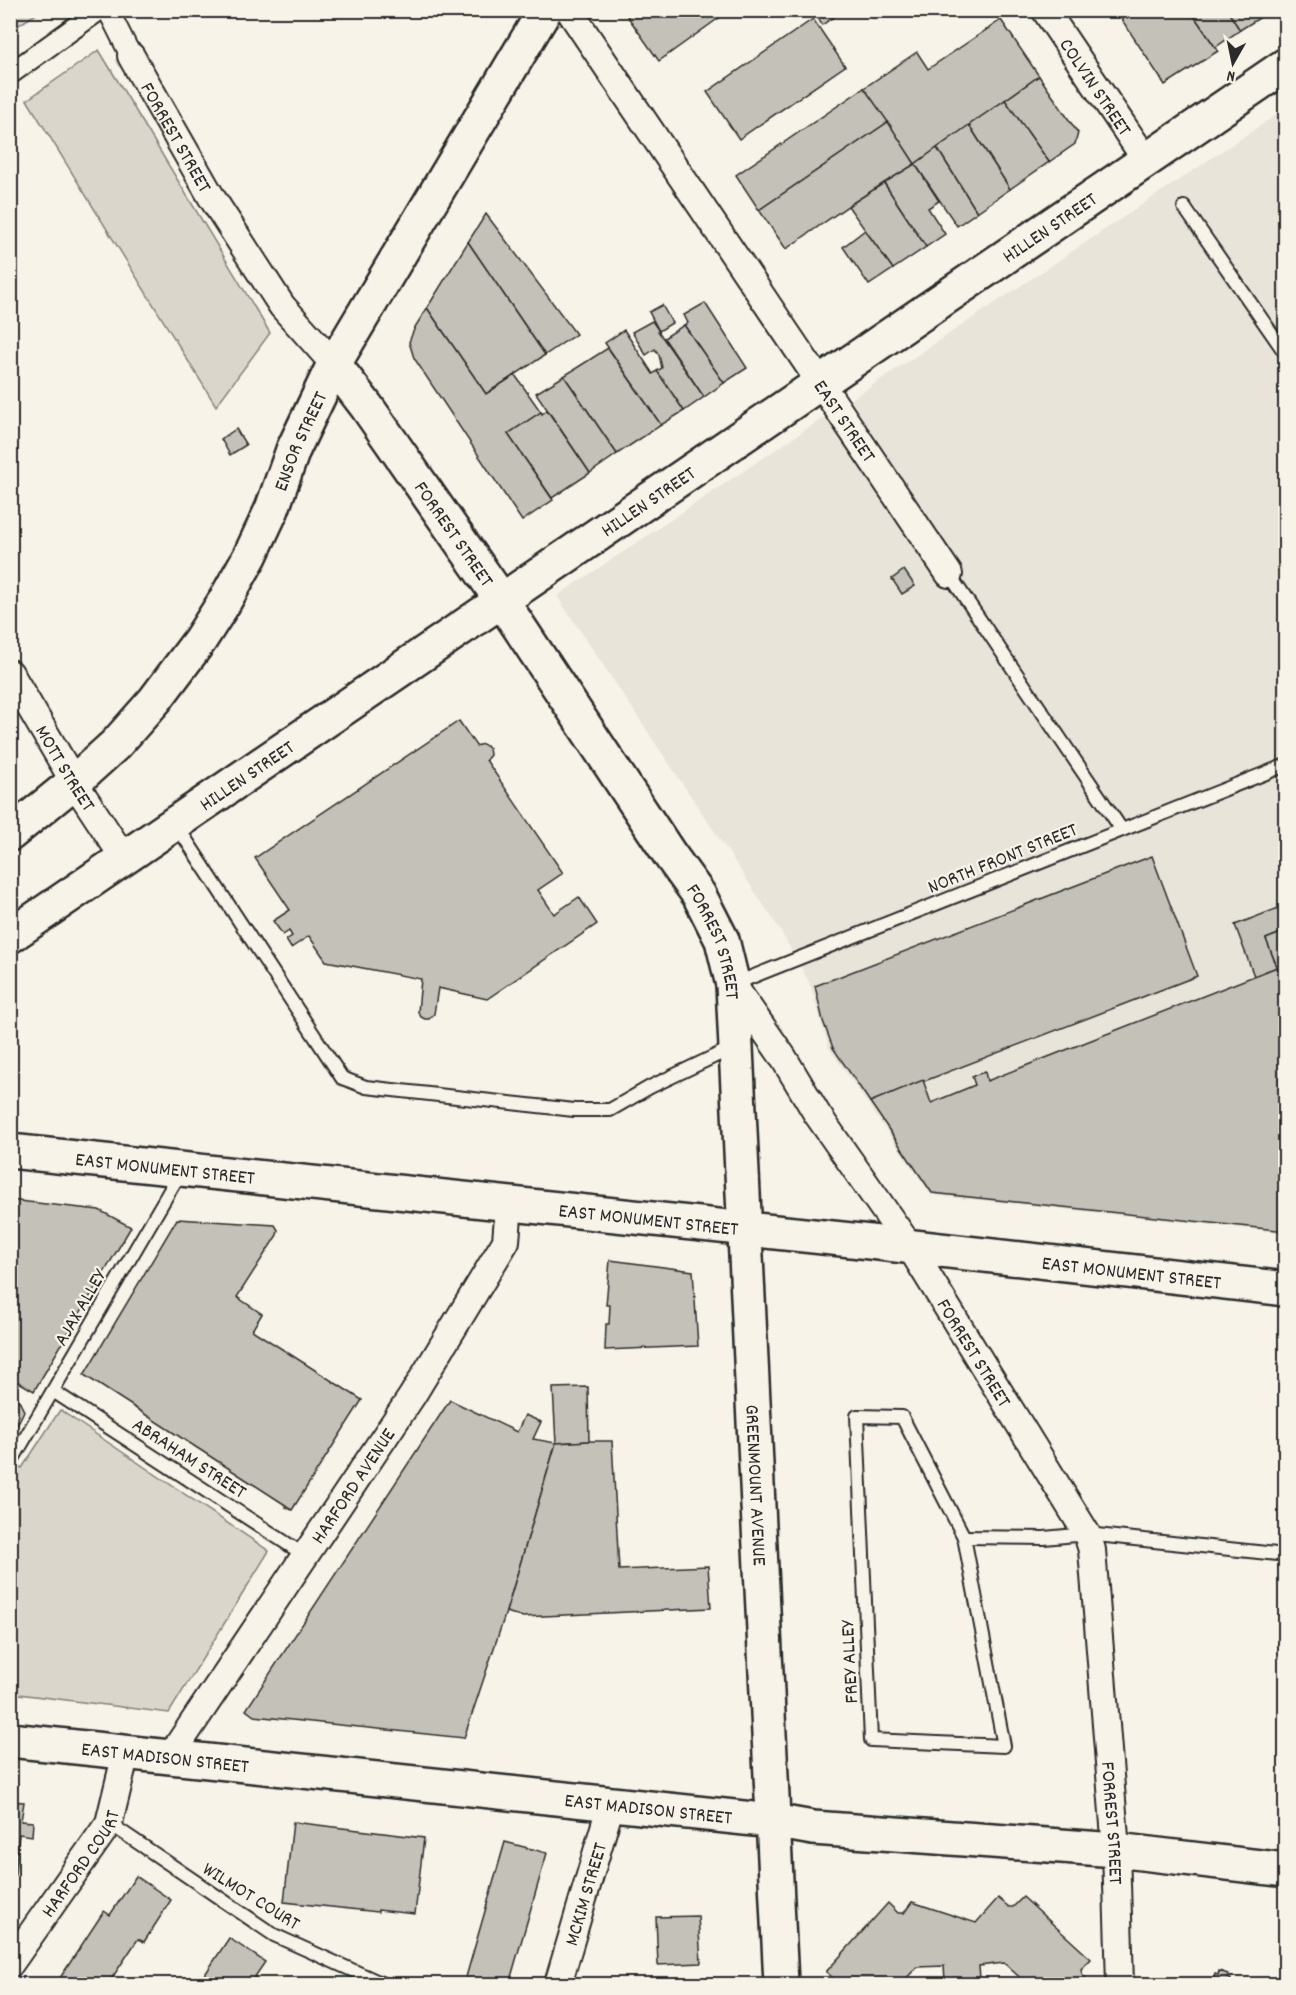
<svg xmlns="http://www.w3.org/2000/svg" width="1296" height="1995" viewBox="0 0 1296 1995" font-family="Dekko,sans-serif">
	<rect width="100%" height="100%" fill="#f7f3e8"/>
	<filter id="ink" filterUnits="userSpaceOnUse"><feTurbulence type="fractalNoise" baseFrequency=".0167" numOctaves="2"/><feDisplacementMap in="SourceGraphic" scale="12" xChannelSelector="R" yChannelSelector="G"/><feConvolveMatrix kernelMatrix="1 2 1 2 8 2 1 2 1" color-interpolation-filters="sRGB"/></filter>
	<g filter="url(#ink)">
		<path fill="#e8e4da" d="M1285,109V1233L931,1195L829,1048L810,984L779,928L557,596Z"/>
		<g fill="#dad6cc" stroke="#82807c" stroke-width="1.5">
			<path d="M11,10H41V11L11,30Z"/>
			<path d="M99,50L270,333L216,406L27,100Z"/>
			<path d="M60,1410L269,1551L169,1713L11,1693V1463L22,1468Z"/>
		</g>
		<g fill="#c4c1b9" stroke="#2b2b2b" stroke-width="1.5">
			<path d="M623,10H730L659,61Z"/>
			<path d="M813,10H844L822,25Z"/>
			<path d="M868,10H885L873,18Z"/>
			<path d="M1129,10H1190L1218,51L1165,85L1120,17Z"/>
			<path d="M1190,10H1227L1240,30L1216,47L1218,51Z"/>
			<path d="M1227,10H1260L1264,15L1240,30Z"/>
			<path d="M813,19L845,66L739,139L707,92Z"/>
			<path d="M1001,20L1039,76L915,164L864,88L917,52L928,69Z"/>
			<path d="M1039,76L1078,133L1075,144L1049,162L1005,100Z"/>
			<path d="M864,88L888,122L759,210L736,175Z"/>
			<path d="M1005,100L1049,162L1010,189L969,125Z"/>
			<path d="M888,122L915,164L848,206L786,249L759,210Z"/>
			<path d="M969,125L1010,189L977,212L937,148Z"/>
			<path d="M937,148L977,212L957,226L915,164Z"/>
			<path d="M915,164L939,201L928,208L945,234L926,247L884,183Z"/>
			<path d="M884,183L926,247L893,269L848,206Z"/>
			<path d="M486,214L576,334L545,355L468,242Z"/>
			<path d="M865,230L893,269L869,285L843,247Z"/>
			<path d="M468,242L545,355L486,394L427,308Z"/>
			<path d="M705,303L747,368L724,383L684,325L688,323L684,315Z"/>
			<path d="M662,305L672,323L659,331L649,312Z"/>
			<path d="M427,308L486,394L515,375L541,412L508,434L553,500L522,521L414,358L409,342L415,327Z"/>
			<path d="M652,321L659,331H658L704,397L684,411L657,371L662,368L659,355L655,349L646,355L632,332Z"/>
			<path d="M684,325L724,383L704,397L664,338Z"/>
			<path d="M624,330L653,374L657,371L684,411L661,425L605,343Z"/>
			<path d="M608,348L661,425L617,454L564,376Z"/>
			<path d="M564,376L617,454L590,473L536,393Z"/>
			<path d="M547,410L590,473L552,498L508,434L541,412L542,414Z"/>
			<path d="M236,429L246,445L230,455L221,439Z"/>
			<path d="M904,570L915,586L902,594L892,579Z"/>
			<path d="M459,721L476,746L483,744L489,748L490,755L486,760L563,873L538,890L554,914L579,897L597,924L487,999L438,988L434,1014L429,1019H425L421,1017L418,1012L421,979L326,961L309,936L291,948L286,940L292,936L289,931L283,935L273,921L290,910L255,858Z"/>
			<path d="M1152,856L1197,976L870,1102L833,1048L823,1021L815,986Z"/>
			<path d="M1286,905V931L1266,939L1277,967L1254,976L1235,925Z"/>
			<path d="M1286,931V989L1266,939Z"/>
			<path d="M1277,967L1286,989V1231L932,1193L870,1102L923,1080L931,1103L975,1085L972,1076L985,1072L987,1081Z"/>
			<path d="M10,1200L99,1210L131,1227L34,1391L10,1377Z"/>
			<path d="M177,1219L275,1225L278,1230L277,1235L237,1297L262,1314L252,1330L362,1400L292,1510L286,1507L287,1506L84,1375Z"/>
			<path d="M610,1260L693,1271L698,1346L605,1350L606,1324H609L610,1305H606Z"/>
			<path d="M588,1387L589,1441L556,1443L553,1388Z"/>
			<path d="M10,1392L17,1396L24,1411L15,1429L12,1428L10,1430Z"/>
			<path d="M450,1400L517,1432L525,1415L541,1422L533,1439L556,1443L506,1612L464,1738L254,1716L246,1710Z"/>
			<path d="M589,1441H612L619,1570L708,1566L711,1608L523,1617L506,1612L556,1443Z"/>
			<path d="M10,1801L24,1802L21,1821L33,1822L32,1836L19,1834L15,1875H10Z"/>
			<path d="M293,1822L424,1838L415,1914L378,1910V1912L284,1902Z"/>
			<path d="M505,1842L547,1853L509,1984H464Z"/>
			<path d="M136,1876L171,1900L144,1942L138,1939L108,1984H56L104,1911L110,1915Z"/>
			<path d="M1023,1897L1091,1959L1081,1969L1082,1974L1091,1984H1027L1004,1963L979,1966L980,1979L945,1980L944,1966L917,1967L901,1984H837V1981L826,1972L888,1903L898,1913H904L912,1902L976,1923L998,1898L1009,1907H1013Z"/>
			<path d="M698,1916L701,1963L658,1965L656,1917Z"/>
			<path d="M229,1938L265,1962L250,1984H207L208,1983L202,1979Z"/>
			<path d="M1219,1971L1228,1974L1227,1978L1231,1979L1229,1984H1212L1215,1974L1218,1975Z"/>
		</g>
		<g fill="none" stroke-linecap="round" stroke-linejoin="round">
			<defs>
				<g id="service">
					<path d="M1184,207L1286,354"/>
					<path d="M949,574L1122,830"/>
					<path d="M175,823L342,1078L366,1087L574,1110H610L650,1087L734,1047"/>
					<path d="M734,984L1286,765"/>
					<path d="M53,1391L306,1556"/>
					<path d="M857,1416L902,1417L964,1537L1004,1746L871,1740Z"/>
					<path d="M10,1464L180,1173"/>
					<path d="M964,1537L1044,1538L1087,1534L1286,1555"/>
					<path d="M109,1823L274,1935L383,1984"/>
				</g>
				<g id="pedestrian">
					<path d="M108,10L131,56"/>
					<path d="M10,74L99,10"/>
				</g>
				<g id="minor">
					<path id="s1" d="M569,10L949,574"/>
					<path id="s2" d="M1045,10L1146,160"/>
					<path id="s3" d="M131,56L212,198L282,306L334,364"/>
					<path id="s4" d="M10,673L74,782L124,858"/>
					<path id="s5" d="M733,985L783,1057L817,1114L910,1247L1087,1534L1092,1550L1116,1850L1120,1984"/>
					<path id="s6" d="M170,1757L412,1396L506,1241L509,1204"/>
					<path id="s7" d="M10,1964L109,1823L126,1753"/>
					<path id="s8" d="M558,1984L611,1804"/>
				</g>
				<g id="primary">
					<path id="s9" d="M334,364L367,407L502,601L670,855L699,895L722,940L733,985L781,1984"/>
					<path id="s10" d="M10,834L74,782L116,744L155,700L200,640L223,604L250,556L272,509L293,450L334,364L545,10"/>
					<path id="s11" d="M10,936L1286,65"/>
					<path id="s12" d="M10,1151L861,1241L1286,1289"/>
					<path id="s13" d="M10,1740L773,1821L813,1828L1116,1850L1286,1870"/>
				</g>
			</defs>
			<use href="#service" stroke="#2b2b2b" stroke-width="16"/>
			<use href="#pedestrian" stroke="#2b2b2b" stroke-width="24"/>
			<use href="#minor" stroke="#2b2b2b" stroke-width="30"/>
			<use href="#primary" stroke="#2b2b2b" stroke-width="38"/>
			<use href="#service" stroke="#f7f3e8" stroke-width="12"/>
			<use href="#pedestrian" stroke="#f7f3e8" stroke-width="20"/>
			<use href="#minor" stroke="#f7f3e8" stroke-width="26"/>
			<use href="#primary" stroke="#f7f3e8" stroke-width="33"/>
		</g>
	</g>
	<g text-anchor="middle" stroke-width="4.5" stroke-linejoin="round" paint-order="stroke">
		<g font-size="20" fill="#2b2b2b" stroke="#f7f3e8">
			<text dy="7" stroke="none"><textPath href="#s2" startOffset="92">COLVIN STREET</textPath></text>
			<text dy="7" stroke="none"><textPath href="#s3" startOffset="93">FORREST STREET</textPath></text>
			<text dy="7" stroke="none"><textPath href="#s11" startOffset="1258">HILLEN STREET</textPath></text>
			<text dy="7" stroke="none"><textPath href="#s1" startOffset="495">EAST STREET</textPath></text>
			<text dy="7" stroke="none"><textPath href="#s10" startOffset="496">ENSOR STREET</textPath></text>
			<text dy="7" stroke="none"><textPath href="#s11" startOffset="772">HILLEN STREET</textPath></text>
			<text dy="7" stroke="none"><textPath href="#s9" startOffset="208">FORREST STREET</textPath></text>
			<text dy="7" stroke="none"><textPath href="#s4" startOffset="110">MOTT STREET</textPath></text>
			<text dy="7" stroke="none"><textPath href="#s11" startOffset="286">HILLEN STREET</textPath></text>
			<text transform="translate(1002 857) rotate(-22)" y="7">NORTH FRONT STREET</text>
			<text dy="7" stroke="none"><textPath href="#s9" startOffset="694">FORREST STREET</textPath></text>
			<text dy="7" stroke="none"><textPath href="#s12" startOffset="156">EAST MONUMENT STREET</textPath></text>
			<text dy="7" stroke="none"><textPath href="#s12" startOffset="642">EAST MONUMENT STREET</textPath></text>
			<text dy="7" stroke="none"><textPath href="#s12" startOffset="1128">EAST MONUMENT STREET</textPath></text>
			<text transform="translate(79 1307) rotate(-60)" y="7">AJAX ALLEY</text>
			<text dy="7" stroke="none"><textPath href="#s5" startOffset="440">FORREST STREET</textPath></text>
			<text transform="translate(190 1457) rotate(33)" y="7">ABRAHAM STREET</text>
			<text dy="7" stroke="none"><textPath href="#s9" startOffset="1242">GREENMOUNT AVENUE</textPath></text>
			<text dy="7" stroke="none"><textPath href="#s6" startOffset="327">HARFORD AVENUE</textPath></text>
			<text transform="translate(848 1662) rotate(-93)" y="7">FREY ALLEY</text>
			<text dy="7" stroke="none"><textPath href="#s13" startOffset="156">EAST MADISON STREET</textPath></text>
			<text dy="7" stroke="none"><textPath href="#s13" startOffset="642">EAST MADISON STREET</textPath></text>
			<text dy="7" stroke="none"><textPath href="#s5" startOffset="944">FORREST STREET</textPath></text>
			<text dy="7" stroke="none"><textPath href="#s7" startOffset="123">HARFORD COURT</textPath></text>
			<text dy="7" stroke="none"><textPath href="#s8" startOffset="94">MCKIM STREET</textPath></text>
			<text transform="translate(252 1895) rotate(32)" y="7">WILMOT COURT</text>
		</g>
	</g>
	<rect width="1296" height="1995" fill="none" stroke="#f7f3e8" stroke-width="36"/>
	<rect x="18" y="18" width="1260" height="1959" fill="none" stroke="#2b2b2b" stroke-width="2" filter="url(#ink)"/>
	<g transform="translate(1233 63) rotate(189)" stroke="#f7f3e8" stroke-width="4.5" paint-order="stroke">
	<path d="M0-4.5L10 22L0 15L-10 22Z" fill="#2b2b2b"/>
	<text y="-9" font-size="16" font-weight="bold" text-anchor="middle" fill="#2b2b2b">N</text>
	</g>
</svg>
